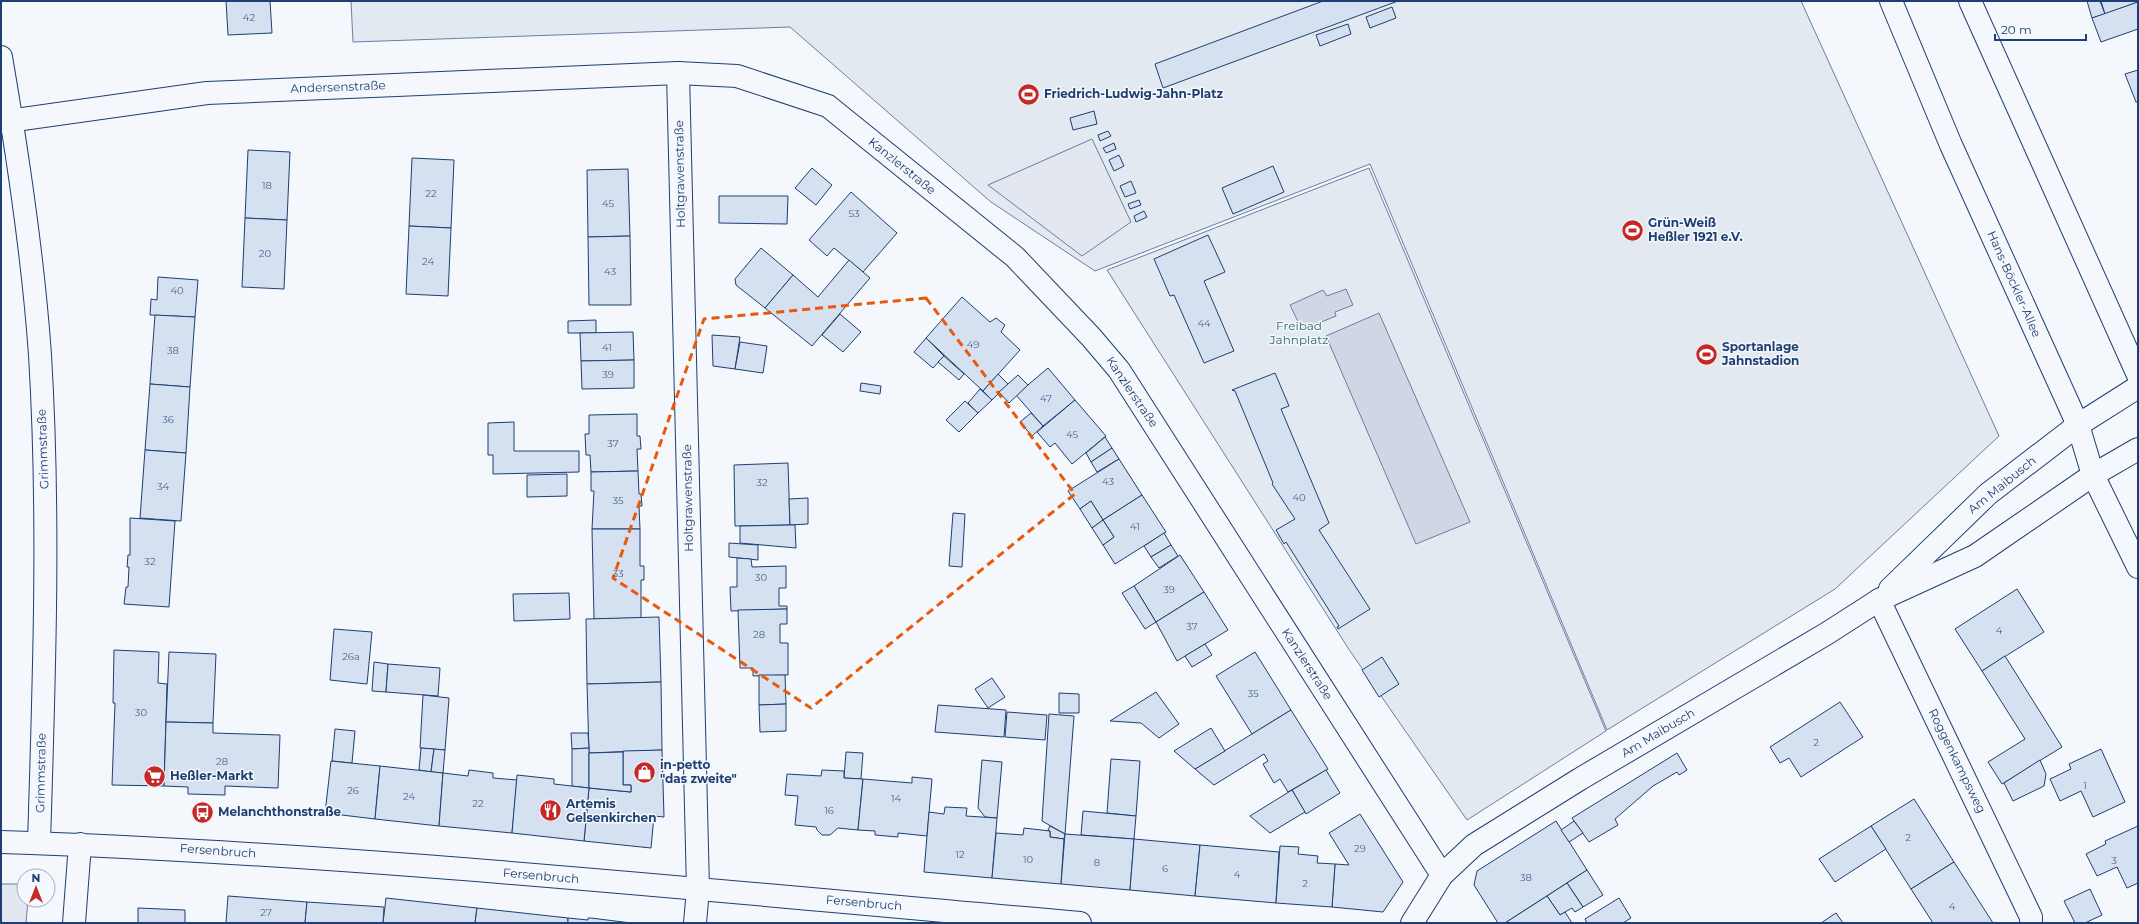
<svg xmlns="http://www.w3.org/2000/svg" width="2139" height="924" viewBox="0 0 2139 924" font-family="Montserrat,sans-serif">
	<rect width="100%" height="100%" fill="#f4f7fb"/>
	<g fill="#e3e9f0" stroke="#687fa3">
		<path d="M351,1H1801L1999,436L1835,589L1607,730L1370,164L1095,271L991,202L790,27L353,42Z"/>
		<path d="M1369,168L1606,731L1467,820L1350,651L1107,270Z"/>
	</g>
	<g fill="#e3e8f0" stroke="#687fa3">
		<path d="M1092,139L1131,222L1082,256L988,185Z"/>
		<path d="M1,884H24V900H28L26,923H1Z"/>
	</g>
	<g fill="#cfd7e4" stroke="#687fa3">
		<path d="M1346,289L1353,305L1335,312L1336,316L1302,330L1290,305L1323,290L1327,296Z"/>
		<path d="M1379,313L1470,522L1416,544L1326,336Z"/>
	</g>
	<g fill="#d5e0f0" stroke="#1d3f73">
		<path d="M226,1H270L272,33L228,35Z"/>
		<path d="M1323,1H1398L1163,88L1155,64Z"/>
		<path d="M2087,1H2100L2105,14L2092,18Z"/>
		<path d="M2101,1H2138V2L2105,14Z"/>
		<path d="M2138,2V29L2101,42L2092,18Z"/>
		<path d="M1392,7L1396,18L1370,28L1366,17Z"/>
		<path d="M1348,24L1351,34L1320,46L1316,35Z"/>
		<path d="M2138,70V102H2136L2125,74Z"/>
		<path d="M1094,111L1097,124L1073,130L1070,118Z"/>
		<path d="M1108,131L1111,136L1100,141L1098,135Z"/>
		<path d="M1114,143L1116,149L1106,153L1103,148Z"/>
		<path d="M248,150L290,152L287,220L245,218Z"/>
		<path d="M1119,155L1124,166L1114,171L1109,160Z"/>
		<path d="M412,158L454,160L451,228L409,226Z"/>
		<path d="M1273,166L1284,192L1233,214L1222,188Z"/>
		<path d="M812,168L832,185L816,205L795,188Z"/>
		<path d="M628,169L630,236L588,237L587,170Z"/>
		<path d="M1131,181L1136,193L1125,197L1120,186Z"/>
		<path d="M851,192L897,233L863,272L834,248L827,256L809,240Z"/>
		<path d="M719,196H788L787,224L719,223Z"/>
		<path d="M1139,200L1141,205L1130,209L1128,204Z"/>
		<path d="M1144,211L1147,217L1136,222L1134,216Z"/>
		<path d="M245,218L287,220L284,289L242,287Z"/>
		<path d="M409,226L451,228L448,296L406,294Z"/>
		<path d="M1208,235L1225,272L1204,281L1234,351L1204,363L1174,295L1170,296L1154,259Z"/>
		<path d="M630,236L631,305H589L588,237Z"/>
		<path d="M761,248L793,275L765,308L736,285L735,279Z"/>
		<path d="M849,260L870,278L812,346L765,308L793,275L818,297Z"/>
		<path d="M158,277L198,280L195,317L150,315L151,299L157,300Z"/>
		<path d="M962,297L990,322L996,318L1005,325L1001,332L1020,350L983,391L926,338Z"/>
		<path d="M840,314L861,332L843,352L822,335Z"/>
		<path d="M155,315L195,317L190,387L150,384Z"/>
		<path d="M596,320V333H568V321Z"/>
		<path d="M633,332L634,360L581,361L580,333Z"/>
		<path d="M712,335L740,337L735,369L713,366Z"/>
		<path d="M926,338L944,356L933,368L914,352Z"/>
		<path d="M740,342L767,346L763,373L735,369Z"/>
		<path d="M944,356L964,374L959,380L938,362Z"/>
		<path d="M634,360V388L582,389L581,361Z"/>
		<path d="M1048,368L1075,400L1043,426L1016,395Z"/>
		<path d="M1275,373L1289,406L1281,409L1329,523L1319,530L1370,609L1338,629L1337,627L1339,626L1286,542L1284,544L1276,530L1295,519L1272,484L1273,483L1235,391L1232,390Z"/>
		<path d="M998,374L1008,384L992,400L983,391Z"/>
		<path d="M1018,375L1028,385L1009,403L999,392Z"/>
		<path d="M861,383L881,386L880,394L860,391Z"/>
		<path d="M150,384L190,387L186,453L145,450Z"/>
		<path d="M980,389L992,400L978,413L968,403Z"/>
		<path d="M1075,400L1106,436L1072,464L1055,443L1050,447L1037,432Z"/>
		<path d="M965,401L978,413L959,432L946,420Z"/>
		<path d="M1031,413L1043,426L1032,436L1020,422Z"/>
		<path d="M637,414V436H640L641,449H637L638,471L591,472L590,455H586L585,434H589V415Z"/>
		<path d="M514,422V451H579V472L493,474V455H488V423Z"/>
		<path d="M1105,437L1112,448L1091,462L1086,453Z"/>
		<path d="M1112,448L1119,459L1097,472L1091,462Z"/>
		<path d="M145,450L186,453L181,521L140,518Z"/>
		<path d="M1119,459L1142,495L1103,520L1091,501L1080,509L1068,491Z"/>
		<path d="M788,463L790,525L735,526L734,465Z"/>
		<path d="M638,471L639,494H641L642,506H639L640,529H592L594,491H591V472Z"/>
		<path d="M567,474V496L527,497V475Z"/>
		<path d="M1142,495L1166,532L1115,564L1103,545L1114,537L1103,520Z"/>
		<path d="M808,498V524L790,525L789,499Z"/>
		<path d="M1091,501L1103,520L1092,528L1080,509Z"/>
		<path d="M953,513L965,514L962,567L949,566Z"/>
		<path d="M130,518L175,521L169,607L124,604L126,587H128L129,567H127L128,555H130Z"/>
		<path d="M1103,520L1114,537L1103,545L1092,528Z"/>
		<path d="M790,525H795L796,548L740,543V526Z"/>
		<path d="M592,529H640V566H644V580H641V618L594,619Z"/>
		<path d="M1164,533L1171,545L1151,557L1144,546Z"/>
		<path d="M729,543L758,545V560L729,557Z"/>
		<path d="M1171,545L1178,556L1159,568L1151,557Z"/>
		<path d="M1180,555L1204,592L1156,622L1134,586Z"/>
		<path d="M737,558L751,559L752,567L786,566V588H779V606H787V609L731,611L730,587H737Z"/>
		<path d="M1134,586L1156,622L1145,629L1122,593Z"/>
		<path d="M2017,589L2044,632L1982,671L1955,629Z"/>
		<path d="M1204,592L1228,630L1177,661L1156,622Z"/>
		<path d="M569,593L570,619L514,621L513,594Z"/>
		<path d="M787,609V624H780V643H788V675L753,676V668H740L738,610Z"/>
		<path d="M659,617L661,682L587,684L586,619Z"/>
		<path d="M334,629L372,632L367,684L330,680Z"/>
		<path d="M1205,644L1212,655L1192,667L1185,656Z"/>
		<path d="M114,650L159,652L158,683L167,684L164,786L112,785L115,703H113Z"/>
		<path d="M169,652L216,654L213,723L166,722Z"/>
		<path d="M1255,652L1291,710L1252,734L1216,676Z"/>
		<path d="M2005,656L2062,747L2002,784L1988,762L2025,739L1982,671Z"/>
		<path d="M1382,657L1399,684L1379,697L1362,670Z"/>
		<path d="M374,662L388,664L386,692L372,691Z"/>
		<path d="M388,664L440,668L438,696L386,692Z"/>
		<path d="M759,675H785L786,704L759,705Z"/>
		<path d="M992,678L1005,697L988,708L975,689Z"/>
		<path d="M661,682L662,750L589,753L587,684Z"/>
		<path d="M1156,692L1179,724L1159,738L1141,723L1110,721Z"/>
		<path d="M1059,693L1079,694V713H1059Z"/>
		<path d="M423,695L449,698L445,750L420,748Z"/>
		<path d="M1840,702L1863,737L1801,777L1789,758L1780,763L1770,747Z"/>
		<path d="M786,704V731L760,732L759,705Z"/>
		<path d="M938,705L1006,710L1004,737L935,732Z"/>
		<path d="M1291,710L1328,769L1288,792L1280,779L1274,783L1263,764L1268,761L1264,754L1214,785L1195,769Z"/>
		<path d="M1007,712L1047,715L1045,740L1005,737Z"/>
		<path d="M1049,714L1074,716L1065,834L1042,821Z"/>
		<path d="M166,722L213,723V733L280,735L278,788L225,786V795L188,794V787L164,786Z"/>
		<path d="M1211,728L1225,751L1195,769L1174,751Z"/>
		<path d="M335,729L355,731L352,763L332,761Z"/>
		<path d="M571,733H588L589,748L572,749Z"/>
		<path d="M421,748L434,749L431,772L419,770Z"/>
		<path d="M589,748V788L572,786V749Z"/>
		<path d="M434,749L445,750L443,773L431,772Z"/>
		<path d="M2101,749L2125,802L2093,817L2081,791L2060,801L2050,779L2071,769L2069,764Z"/>
		<path d="M662,750L664,817L654,816L651,848L584,841L589,788L631,792V785H623V751Z"/>
		<path d="M623,752V785H631V792L589,788V753Z"/>
		<path d="M846,752L863,753L861,779L844,778Z"/>
		<path d="M1677,753L1687,770L1679,775L1677,772L1653,786L1615,819L1618,825L1589,842L1572,818Z"/>
		<path d="M1111,759L1140,761L1136,816L1107,813Z"/>
		<path d="M982,760L1002,762L997,818L985,817L978,808Z"/>
		<path d="M2040,760L2046,774L2044,786L2013,801L2004,783Z"/>
		<path d="M331,761L380,766L375,819L325,813Z"/>
		<path d="M380,766L443,773L439,826L375,819Z"/>
		<path d="M469,770L493,773V778L517,780L512,833L439,826L443,773L468,776Z"/>
		<path d="M822,770L844,771V778L863,779L858,830L838,828L830,835H822L817,830L816,827L795,825L798,796L785,795L787,774L821,776Z"/>
		<path d="M1326,770L1340,793L1306,814L1292,790Z"/>
		<path d="M517,775L554,779V784L589,788L584,841L512,833Z"/>
		<path d="M912,777L932,779L927,836L898,833V837L875,835V831L858,830L863,779L912,783Z"/>
		<path d="M1292,790L1305,812L1270,833L1250,816Z"/>
		<path d="M1914,799L1954,862L1911,889L1871,826Z"/>
		<path d="M945,807L967,808L966,816L997,818L992,878L924,872L929,812L944,814Z"/>
		<path d="M1083,811L1136,816L1134,839L1081,835Z"/>
		<path d="M1360,814L1403,882L1383,912L1332,907L1335,864L1349,865L1329,833Z"/>
		<path d="M1556,821L1587,870L1505,923H1498L1474,885L1477,871Z"/>
		<path d="M1574,821L1583,833L1569,842L1561,830Z"/>
		<path d="M1050,826L1065,834L1064,839L1050,837V831L1048,830Z"/>
		<path d="M1871,826L1886,849L1835,882L1819,859Z"/>
		<path d="M2138,826V883L2127,888L2117,867L2097,876L2086,854L2106,844L2105,841Z"/>
		<path d="M1024,828L1050,831V837L1064,839L1061,884L992,878L996,833L1023,835Z"/>
		<path d="M1065,834L1134,839L1130,890L1061,884Z"/>
		<path d="M1134,839L1200,845L1195,896L1130,890Z"/>
		<path d="M1200,845L1279,852L1276,903L1195,896Z"/>
		<path d="M1280,846L1299,847L1298,854L1318,856L1317,863L1335,864L1332,907L1276,903Z"/>
		<path d="M1954,862L1993,923H1933L1911,889Z"/>
		<path d="M1587,870L1603,895L1583,907L1567,883Z"/>
		<path d="M1567,883L1583,907L1575,912L1572,908L1560,915L1547,896Z"/>
		<path d="M2090,889L2102,915L2085,923H2075L2064,901Z"/>
		<path d="M228,896L307,902L305,923H226Z"/>
		<path d="M1547,896L1560,915L1565,912L1572,923H1505Z"/>
		<path d="M386,898L477,908L475,923H383Z"/>
		<path d="M1619,898L1631,918L1623,923H1587L1585,919Z"/>
		<path d="M307,902L384,907L383,923H305Z"/>
		<path d="M138,908L185,910V923H138Z"/>
		<path d="M477,908L568,918V923H475Z"/>
		<path d="M1836,913L1843,923H1821Z"/>
		<path d="M568,918L588,920V918H591L631,923H568Z"/>
	</g>
	<g fill="none" stroke-linecap="round" stroke-linejoin="round">
		<defs>
			<g id="minor">
				<path d="M678,73L698,889L695,923"/>
				<path d="M1,122L207,93L678,73L737,76L828,106L1015,257L1091,337L1119,370L1442,875"/>
				<path d="M1879,600L2031,917V923"/>
				<path d="M74,923L80,844"/>
			</g>
			<g id="tertiary">
				<path d="M1891,1L1951,145L2078,425L2093,475L2138,567"/>
				<path d="M1970,1L2138,375"/>
				<path d="M1,57C18,156 33,255 40,355C50,518 44,681 39,843"/>
				<path d="M1890,589L1988,494L2078,425L2138,387"/>
				<path d="M1,842C362,854 721,892 1080,923"/>
				<path d="M1412,923L1442,875L1474,845L1580,779L1826,634L1879,600L1975,556L2093,475L2138,449"/>
			</g>
		</defs>
		<use href="#minor" stroke="#1d3f73" stroke-width="24"/>
		<use href="#tertiary" stroke="#1d3f73" stroke-width="24"/>
		<use href="#minor" stroke="#f4f7fb" stroke-width="22"/>
		<use href="#tertiary" stroke="#f4f7fb" stroke-width="22"/>
	</g>
	<path fill="none" stroke="#e8590c" stroke-width="3" stroke-dasharray="8 5" stroke-linejoin="round" d="M926,298L1075,494L811,708L613,578L704,319Z"/>
	<defs>
		<symbol id="stadium-disc" viewBox="-11 -11 22 22"><circle r="9.5" fill="#c62828" stroke="#f4f7fb"/><path d="M0-5a6.5 5 0 1 0 0 10a6.5 5 0 1 0 0-10ZM-3.5-1.8h7v3.6h-7Z" fill="#fff"/></symbol>
		<symbol id="shop-disc" viewBox="-11 -11 22 22"><circle r="9.5" fill="#c62828" stroke="#f4f7fb"/><path d="M-5-2.5h2.3a2.7 3.5 0 0 1 5.4 0H5L5.5 6h-11ZM-1.5-2.5h3a1.5 2.3 0 0 0-3 0Z" fill="#fff"/></symbol>
		<symbol id="supermarket-disc" viewBox="-11 -11 22 22"><circle r="9.5" fill="#c62828" stroke="#f4f7fb"/><path d="M-6-5.5h2.5l.6 2H6L4.5 2H-2.5L-4.4-4H-6ZM-1.5 3.2a1.3 1.3 0 1 0 .1 0ZM3 3.2a1.3 1.3 0 1 0 .1 0Z" fill="#fff"/></symbol>
		<symbol id="restaurant-disc" viewBox="-11 -11 22 22"><circle r="9.5" fill="#c62828" stroke="#f4f7fb"/><path d="M-5-6h1v4h1v-4h1v4h1v-4h1v5L-1.5 .5V6h-2V.5L-5-1ZM5-6V6H3V1.5H1.5Q1.5-4 5-6Z" fill="#fff"/></symbol>
		<symbol id="bus-disc" viewBox="-11 -11 22 22"><circle r="9.5" fill="#c62828" stroke="#f4f7fb"/><path d="M-5-6H5V4H4V6H2V4H-2V6H-4V4H-5ZM-3.5-4V0h7V-4ZM-3.5 1.2v1.5H-2V1.2ZM2 1.2v1.5H3.5V1.2Z" fill="#fff"/></symbol>
	</defs>
	<g fill-rule="evenodd">
		<use href="#stadium-disc" x="1016" y="82" width="25" height="25"/>
		<use href="#stadium-disc" x="1620" y="218" width="25" height="25"/>
		<use href="#stadium-disc" x="1694" y="342" width="25" height="25"/>
		<use href="#shop-disc" x="632" y="760" width="25" height="25"/>
		<use href="#supermarket-disc" x="142" y="764" width="25" height="25"/>
		<use href="#restaurant-disc" x="538" y="798" width="25" height="25"/>
		<use href="#bus-disc" x="190" y="800" width="25" height="25"/>
	</g>
	<g text-anchor="middle" stroke-width="3" stroke-linejoin="round" paint-order="stroke">
		<g font-size="10" fill="#4b6792">
			<text x="249" y="21">42</text>
			<text x="267" y="189">18</text>
			<text x="431" y="197">22</text>
			<text x="608" y="207">45</text>
			<text x="854" y="217">53</text>
			<text x="265" y="257">20</text>
			<text x="428" y="265">24</text>
			<text x="610" y="275">43</text>
			<text x="177" y="294">40</text>
			<text x="1204" y="327">44</text>
			<text x="973" y="348">49</text>
			<text x="607" y="351">41</text>
			<text x="173" y="354">38</text>
			<text x="608" y="378">39</text>
			<text x="1046" y="402">47</text>
			<text x="168" y="423">36</text>
			<text x="1072" y="438">45</text>
			<text x="613" y="447">37</text>
			<text x="1108" y="485">43</text>
			<text x="762" y="486">32</text>
			<text x="163" y="490">34</text>
			<text x="1299" y="501">40</text>
			<text x="618" y="504">35</text>
			<text x="1135" y="530">41</text>
			<text x="150" y="565">32</text>
			<text x="618" y="577">33</text>
			<text x="761" y="581">30</text>
			<text x="1169" y="593">39</text>
			<text x="1192" y="630">37</text>
			<text x="1999" y="634">4</text>
			<text x="759" y="638">28</text>
			<text x="351" y="660">26a</text>
			<text x="1253" y="697">35</text>
			<text x="141" y="716">30</text>
			<text x="1816" y="746">2</text>
			<text x="222" y="765">28</text>
			<text x="2085" y="789">1</text>
			<text x="353" y="794">26</text>
			<text x="409" y="800">24</text>
			<text x="896" y="802">14</text>
			<text x="478" y="807">22</text>
			<text x="829" y="814">16</text>
			<text x="1908" y="841">2</text>
			<text x="1360" y="852">29</text>
			<text x="960" y="858">12</text>
			<text x="1028" y="863">10</text>
			<text x="2114" y="864">3</text>
			<text x="1097" y="866">8</text>
			<text x="1165" y="872">6</text>
			<text x="1237" y="878">4</text>
			<text x="1526" y="881">38</text>
			<text x="1305" y="887">2</text>
			<text x="1952" y="910">4</text>
			<text x="266" y="916">27</text>
		</g>
		<g font-size="12" fill="#1d3f73" stroke="#f4f7fb">
			<text transform="translate(338 87) rotate(-2)" y="4">Andersenstraße</text>
			<text transform="translate(902 166) rotate(39)" y="4">Kanzlerstraße</text>
			<text transform="translate(680 174) rotate(-91)" y="4">Holtgrawenstraße</text>
			<text transform="translate(2014 284) rotate(66)" y="4">Hans-Böckler-Allee</text>
			<text transform="translate(1132 392) rotate(56)" y="4">Kanzlerstraße</text>
			<text transform="translate(43 449) rotate(-92)" y="4">Grimmstraße</text>
			<text transform="translate(2002 485) rotate(-39)" y="4">Am Maibusch</text>
			<text transform="translate(688 498) rotate(-91)" y="4">Holtgrawenstraße</text>
			<text transform="translate(1307 664) rotate(57)" y="4">Kanzlerstraße</text>
			<text transform="translate(1658 733) rotate(-31)" y="4">Am Maibusch</text>
			<text transform="translate(1957 761) rotate(64)" y="4">Roggenkampsweg</text>
			<text transform="translate(41 773) rotate(-89)" y="4">Grimmstraße</text>
			<text transform="translate(218 851) rotate(4)" y="4">Fersenbruch</text>
			<text transform="translate(541 876) rotate(5)" y="4">Fersenbruch</text>
			<text transform="translate(864 903) rotate(5)" y="4">Fersenbruch</text>
		</g>
		<g font-size="12" font-weight="bold" fill="#1d3f73" stroke="#f4f7fb" text-anchor="start">
			<text x="1044" y="98">Friedrich-Ludwig-Jahn-Platz</text>
			<text x="1648" y="227">Grün-Weiß<tspan x="1648" dy="14">Heßler 1921 e.V.</tspan></text>
			<text x="1722" y="351">Sportanlage<tspan x="1722" dy="14">Jahnstadion</tspan></text>
			<text x="660" y="769">in-petto<tspan x="660" dy="14">"das zweite"</tspan></text>
			<text x="170" y="780">Heßler-Markt</text>
			<text x="566" y="808">Artemis<tspan x="566" dy="14">Gelsenkirchen</tspan></text>
			<text x="218" y="816">Melanchthonstraße</text>
		</g>
		<g font-size="12" fill="#2c6c60" stroke="#f4f7fb">
			<text x="1299" y="330">Freibad<tspan x="1299" dy="14">Jahnplatz</tspan></text>
		</g>
	</g>
	<rect width="2139" height="924" fill="none" stroke="#1d3f73" stroke-width="4"/>
	<g transform="translate(36 888)"><circle r="19" fill="#f4f7fb" stroke="#9eadc5"/>
	<path d="M0-3L7 15L0 10L-7 15Z" fill="#c62828"/>
	<text y="-6" font-size="11" font-weight="bold" text-anchor="middle" fill="#1d3f73">N</text>
	</g>
	<path d="M1995 34v6h91v-6" fill="none" stroke="#1d3f73" stroke-width="2"/>
	<text x="2001" y="34" font-size="12" fill="#1d3f73" stroke="#f4f7fb" stroke-width="3" paint-order="stroke">20 m</text>
</svg>
